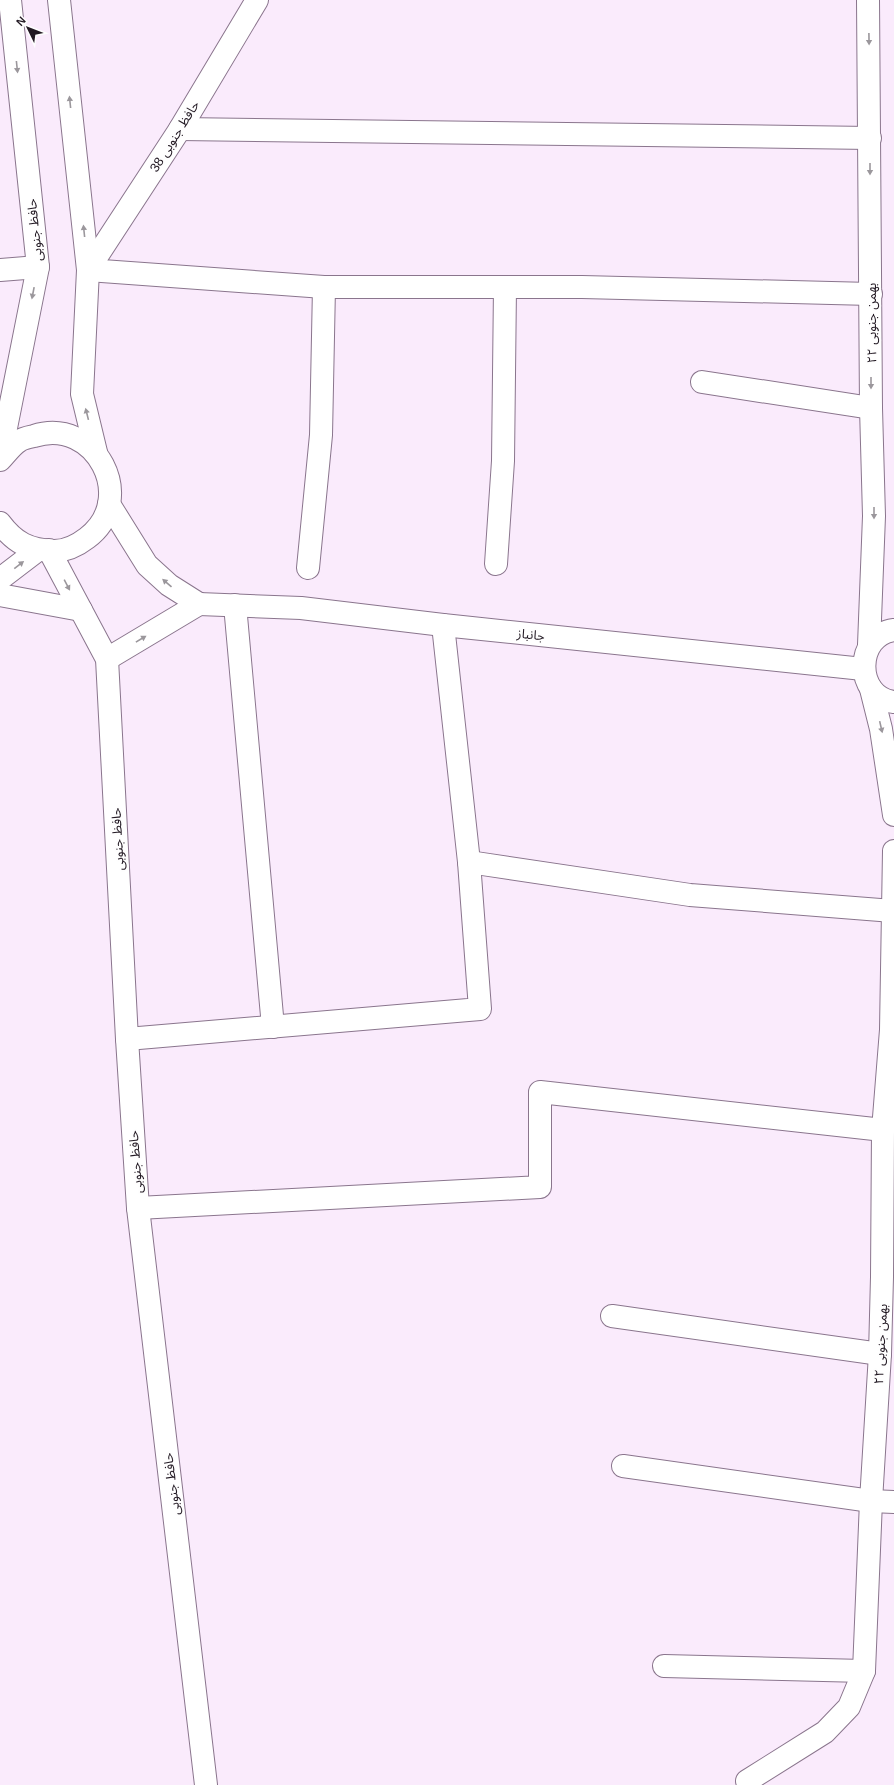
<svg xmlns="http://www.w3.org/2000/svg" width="894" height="1785" viewBox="0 0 894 1785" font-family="Arial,'Noto Sans Arabic',sans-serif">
	<rect width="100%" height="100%" fill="#faebfc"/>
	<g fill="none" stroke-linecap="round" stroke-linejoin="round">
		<defs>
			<g id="street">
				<path d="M257,0L180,129L88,270L324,287H582L871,294"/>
				<path d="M180,129L870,138"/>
				<path d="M0,270L38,267"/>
				<path d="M702,382L871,408"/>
				<path d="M496,564L503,461L505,287"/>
				<path d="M308,568L321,435L324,287"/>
				<path d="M235,605L273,1027"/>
				<path d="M469,862L690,895L893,911"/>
				<path d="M127,1039L480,1009L469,862L443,625"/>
				<path d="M138,1208L540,1187V1092L883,1130"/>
				<path d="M612,1316L880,1354"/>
				<path d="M623,1466L871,1501L894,1502"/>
				<path d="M664,1666L864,1671"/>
			</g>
			<g id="secondary">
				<path d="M59,0L88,270L82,394L96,452"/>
				<path d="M868,0L871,408L874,516L869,645"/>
				<path d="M0,458L38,267L10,0"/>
				<path d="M0,460C6,454 12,445 19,441C23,438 29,437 34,436C95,416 139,499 87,538C78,545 66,551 54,551C29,550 15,543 0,523"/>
				<path d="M109,504L147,565L169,585L199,604"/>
				<path d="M49,550L107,659L127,1039L138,1208L206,1785"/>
				<path d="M0,579L38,550"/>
				<path d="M0,595L81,610"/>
				<path d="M199,604L301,608L443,625L863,669"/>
				<path d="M894,630C855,635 854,697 894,702"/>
				<path d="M107,659L199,604"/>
				<path d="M871,689L881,729L894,815"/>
				<path d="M747,1781L825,1732L849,1707L864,1671L871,1501L880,1354L882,1277L883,1130L891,1030L894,851"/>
			</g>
		</defs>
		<use href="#street" stroke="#8a758d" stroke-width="24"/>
		<use href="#secondary" stroke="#8a758d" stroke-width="24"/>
		<use href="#street" stroke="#fff" stroke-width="22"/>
		<use href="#secondary" stroke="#fff" stroke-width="22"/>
	</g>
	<defs><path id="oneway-solid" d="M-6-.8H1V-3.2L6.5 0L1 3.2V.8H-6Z"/></defs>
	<g fill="#9b979c">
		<use href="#oneway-solid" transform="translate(869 39) rotate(89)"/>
		<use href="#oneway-solid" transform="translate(17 67) rotate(84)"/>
		<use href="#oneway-solid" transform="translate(70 102) rotate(-96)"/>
		<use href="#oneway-solid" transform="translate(870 169) rotate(90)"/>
		<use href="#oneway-solid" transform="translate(84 231) rotate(-96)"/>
		<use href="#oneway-solid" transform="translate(33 293) rotate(101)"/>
		<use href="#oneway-solid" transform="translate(871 383) rotate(90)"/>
		<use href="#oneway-solid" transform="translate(87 414) rotate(-104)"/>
		<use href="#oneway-solid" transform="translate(874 513) rotate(90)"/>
		<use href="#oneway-solid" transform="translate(19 565) rotate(-38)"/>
		<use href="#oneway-solid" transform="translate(167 583) rotate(-139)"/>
		<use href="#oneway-solid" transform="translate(67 585) rotate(62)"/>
		<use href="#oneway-solid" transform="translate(141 639) rotate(-31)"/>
		<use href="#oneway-solid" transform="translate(881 727) rotate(77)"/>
	</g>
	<g text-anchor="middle" stroke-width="4" stroke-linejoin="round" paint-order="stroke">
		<g font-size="13" fill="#211822" stroke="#fefefe">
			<text transform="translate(174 136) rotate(-58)" y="5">حافظ جنوبی 38</text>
			<text transform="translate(34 230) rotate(-96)" y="5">حافظ جنوبی</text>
			<text transform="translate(871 323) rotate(-90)" y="5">۲۲ بهمن جنوبی</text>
			<text transform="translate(531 634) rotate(6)" y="5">جانباز</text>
			<text transform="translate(117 839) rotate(-93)" y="5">حافظ جنوبی</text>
			<text transform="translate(135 1162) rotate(-94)" y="5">حافظ جنوبی</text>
			<text transform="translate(880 1344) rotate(-87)" y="5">۲۲ بهمن جنوبی</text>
			<text transform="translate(171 1484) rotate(-97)" y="5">حافظ جنوبی</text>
		</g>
	</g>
	<g transform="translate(28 28) rotate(313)" stroke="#fefefe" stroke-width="3" paint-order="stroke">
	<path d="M0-3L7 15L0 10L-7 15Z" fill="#211822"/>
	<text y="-6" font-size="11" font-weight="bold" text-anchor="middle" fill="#211822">N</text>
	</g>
</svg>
